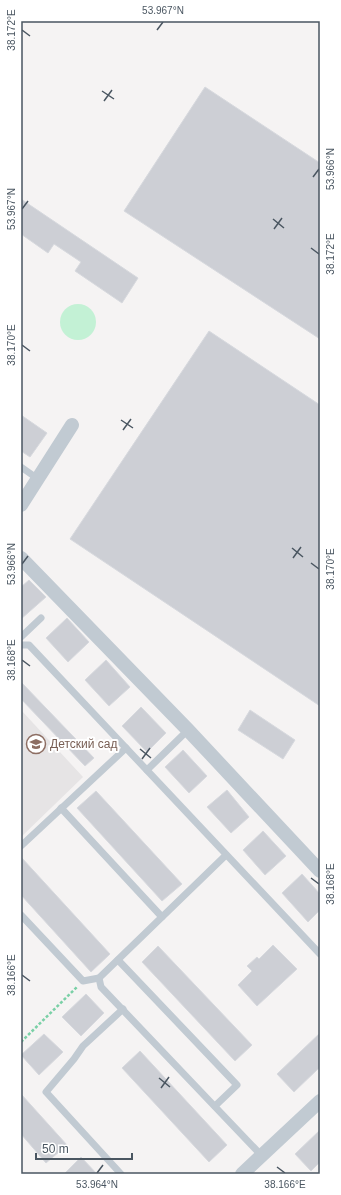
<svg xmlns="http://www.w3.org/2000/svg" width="341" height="1195" viewBox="0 0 341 1195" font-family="Helvetica,sans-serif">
	<rect width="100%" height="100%" fill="#f5f3f3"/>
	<path fill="#e6e4e5" d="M21,710L83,777L21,837Z"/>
	<circle fill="#c3f1d5" cx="78" cy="322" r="18"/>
	<g fill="#cdcfd5" stroke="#d7d9de">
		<path d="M205,87L320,163V339L124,211Z"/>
		<path d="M21,199L138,278L122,303L75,271L81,262L54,244L48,253L21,234Z"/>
		<path d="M209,331L320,405V706L70,539Z"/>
		<path d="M21,415L47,433L30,457L21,451Z"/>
		<path d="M29,580L46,597L21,619V587Z"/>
		<path d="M67,618L89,642L68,662L46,638Z"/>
		<path d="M106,660L130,687L109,706L85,680Z"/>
		<path d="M21,682L94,758L85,766L21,699Z"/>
		<path d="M141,707L166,733L147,752L122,726Z"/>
		<path d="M250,710L295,740L283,759L238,730Z"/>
		<path d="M183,750L207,776L189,793L165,767Z"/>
		<path d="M227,790L249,817L231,833L207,807Z"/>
		<path d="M96,791L182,884L162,901L77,808Z"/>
		<path d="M263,831L286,856L265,875L243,850Z"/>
		<path d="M21,857L110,954L91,972L21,895Z"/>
		<path d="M302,874L320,894V910L308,922L282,893Z"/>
		<path d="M273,945L297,969L257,1006L238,985L252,971L247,966L257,957L259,959Z"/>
		<path d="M158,946L252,1045L235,1061L142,962Z"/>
		<path d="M86,994L104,1013L81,1036L62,1017Z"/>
		<path d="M320,1033V1067L294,1092L277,1074Z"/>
		<path d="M44,1034L63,1052L39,1075L21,1055Z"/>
		<path d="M140,1051L227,1145L209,1162L122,1068Z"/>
		<path d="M21,1094L67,1145L46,1163L21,1134Z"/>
		<path d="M320,1130V1162L311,1171L295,1154Z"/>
		<path d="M81,1157L97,1174H64Z"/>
	</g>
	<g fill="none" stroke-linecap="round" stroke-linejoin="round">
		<path stroke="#7ad0a6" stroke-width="2.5" stroke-dasharray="3 2" stroke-linecap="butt" d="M21,1042L77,987"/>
		<g stroke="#c1cad2" stroke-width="7">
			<path d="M21,467L38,479"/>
			<path d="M21,637L41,618"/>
			<path d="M21,645H29L320,954"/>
			<path d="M147,770L188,730"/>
			<path d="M61,808L162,917"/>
			<path d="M21,846L126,748"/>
			<path d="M21,915L83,981L99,978L226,855"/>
			<path d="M118,960L237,1085L215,1106"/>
			<path d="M99,978L101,987L262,1156"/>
			<path d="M121,1174L46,1092L74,1059L83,1046L123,1009"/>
		</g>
		<g stroke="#c1cad2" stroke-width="14">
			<path d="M21,505L72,425"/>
			<path d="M21,558L188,730L320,871"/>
			<path d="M242,1174L320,1101"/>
		</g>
	</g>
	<path fill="none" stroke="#4a5661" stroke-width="1.5" d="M22,30L30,36M157,30L163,22M102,91L114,99M104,101L112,90M313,177L319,169M22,209L28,201M273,219L284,228M274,229L282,218M311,248L319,254M22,345L30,351M121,420L133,428M123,430L131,419M292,548L303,557M293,558L301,547M311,563L319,569M22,564L28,556M22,660L30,666M140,749L151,758M142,759L150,748M311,878L319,884M22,975L30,981M159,1078L170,1087M161,1088L169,1077M277,1167L285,1173M97,1173L103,1165"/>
	<defs>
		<symbol id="school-ring" viewBox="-11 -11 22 22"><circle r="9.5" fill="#fff" stroke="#8d6e63" stroke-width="1.5"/><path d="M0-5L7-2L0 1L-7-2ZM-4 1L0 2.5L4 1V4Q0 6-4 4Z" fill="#8d6e63"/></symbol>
	</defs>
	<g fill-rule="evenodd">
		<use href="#school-ring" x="25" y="733" width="22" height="22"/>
	</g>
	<g text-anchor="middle" stroke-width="4" stroke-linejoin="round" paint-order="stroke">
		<g font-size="12" fill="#785e54" stroke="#fff" text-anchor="start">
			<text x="50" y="748">Детский сад</text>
		</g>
	</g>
	<rect width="341" height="1195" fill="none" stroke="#ffffff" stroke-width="44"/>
	<path d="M36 1153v6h96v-6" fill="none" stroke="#4a5661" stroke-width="2"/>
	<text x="42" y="1153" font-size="12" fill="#4a5661" stroke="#ffffff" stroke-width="3" paint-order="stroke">50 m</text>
	<rect x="22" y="22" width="297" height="1151" fill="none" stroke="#4a5661" stroke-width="1.5"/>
	<g font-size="10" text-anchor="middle" fill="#4a5661">
		<text x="163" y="14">53.967°N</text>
		<text transform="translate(11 30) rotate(-90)" y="4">38.172°E</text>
		<text transform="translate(330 169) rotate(-90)" y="4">53.966°N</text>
		<text transform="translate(11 209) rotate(-90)" y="4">53.967°N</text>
		<text transform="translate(330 254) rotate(-90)" y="4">38.172°E</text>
		<text transform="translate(11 345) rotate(-90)" y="4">38.170°E</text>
		<text transform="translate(11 564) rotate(-90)" y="4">53.966°N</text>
		<text transform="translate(330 569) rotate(-90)" y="4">38.170°E</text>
		<text transform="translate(11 660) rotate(-90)" y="4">38.168°E</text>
		<text transform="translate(330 884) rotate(-90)" y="4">38.168°E</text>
		<text transform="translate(11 975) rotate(-90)" y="4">38.166°E</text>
		<text x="97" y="1188">53.964°N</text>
		<text x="285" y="1188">38.166°E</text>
	</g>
</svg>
